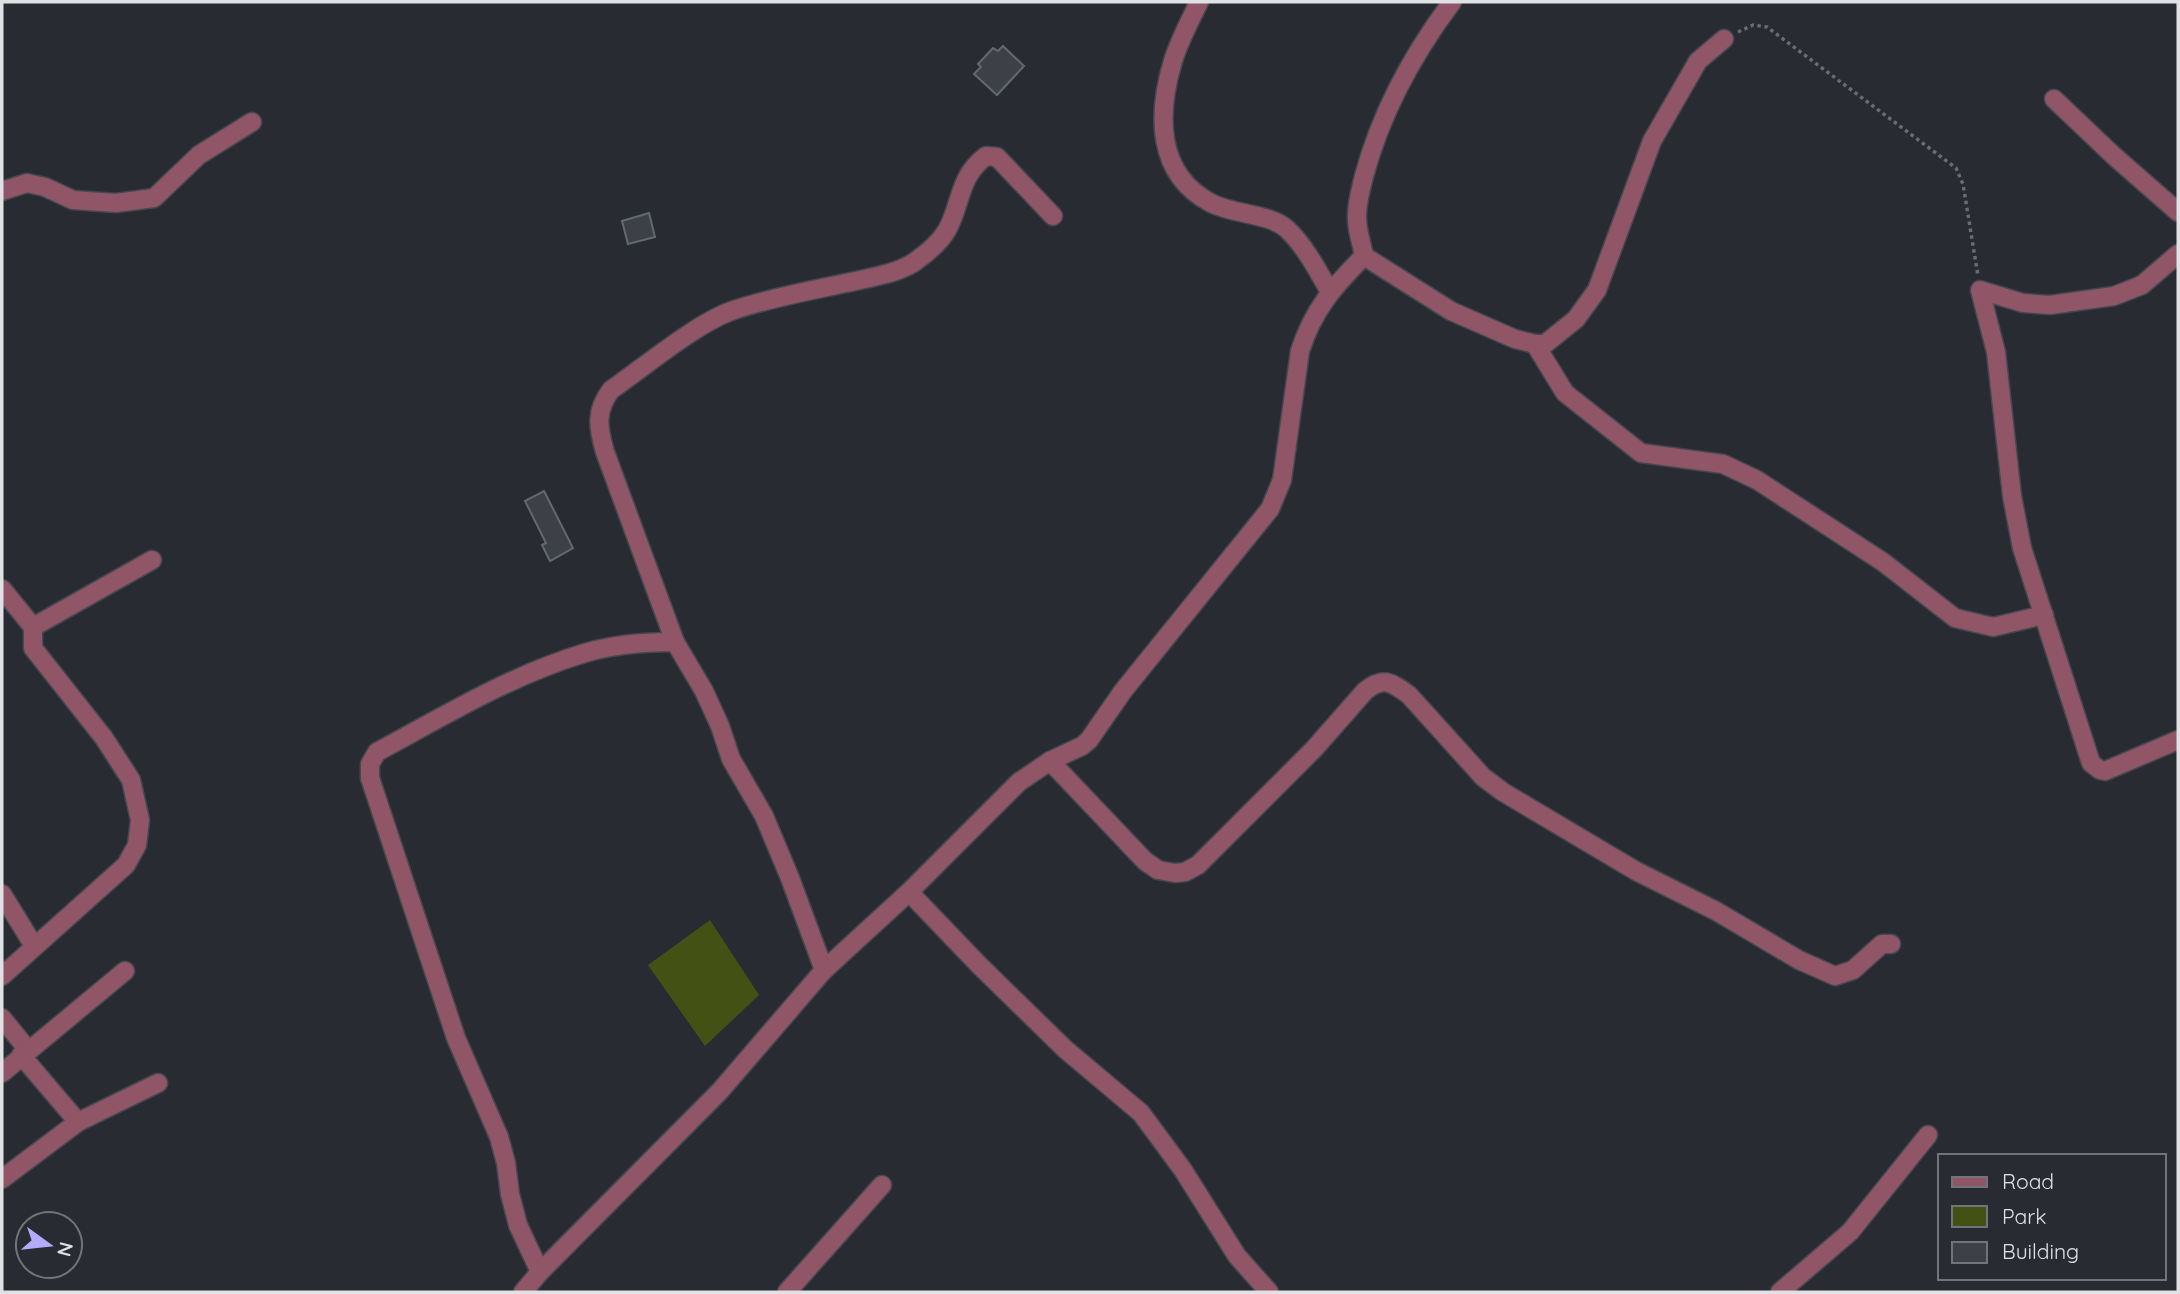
<svg xmlns="http://www.w3.org/2000/svg" width="2180" height="1294" viewBox="0 0 2180 1294" font-family="Quicksand,sans-serif">
	<rect width="100%" height="100%" fill="#282b31"/>
	<path fill="#435115" d="M710,920L759,995L705,1046L648,965Z"/>
	<g fill="#3d4047" stroke="#64686f" stroke-width="2">
		<path d="M1003,46L1024,66L997,95L974,74L981,67L978,64L993,48L998,51Z"/>
		<path d="M649,213L655,237L628,244L622,221Z"/>
		<path d="M544,491L573,548L550,561L542,545L546,543L525,501Z"/>
	</g>
	<g fill="none" stroke-linecap="round" stroke-linejoin="round">
		<defs>
			<g id="street">
				<path d="M1199,2C1190,21 1179,41 1173,61C1157,114 1156,174 1211,203C1234,215 1269,213 1287,229C1305,246 1318,271 1330,292"/>
				<path d="M2054,99L2114,156L2178,212"/>
				<path d="M2,191L27,183L45,187L73,200L116,203L154,198L199,155L252,122"/>
				<path d="M2178,254L2142,285L2114,296L2050,305L2023,303L1980,290L1996,352L2012,496L2022,548L2091,763L2100,770L2105,771L2178,740"/>
				<path d="M1364,256L1451,311L1515,339L1535,344H1545L1576,319L1597,290L1652,141L1698,61L1724,39"/>
				<path d="M1364,256C1362,244 1357,231 1357,219C1356,205 1361,189 1364,176C1381,113 1413,54 1452,2"/>
				<path d="M1535,344L1565,393L1641,453L1723,464L1757,480L1883,562L1955,618L1993,627L2044,615"/>
				<path d="M2,589L33,627V648L104,738L131,780L140,820L137,845L126,865L2,976"/>
				<path d="M33,627L152,560"/>
				<path d="M675,642L605,452C598,428 595,411 611,390C644,367 700,320 737,309C774,297 813,290 851,282C872,277 895,274 913,263C926,254 939,244 947,230C962,203 958,177 986,156L997,157L1053,216"/>
				<path d="M1050,761L1145,861L1158,870L1175,873L1185,872L1198,865L1314,749L1365,691C1383,676 1391,682 1409,695L1483,777L1503,792L1636,871L1716,911L1799,960L1835,976L1853,970L1882,944H1891"/>
				<path d="M909,892L979,965L1065,1049L1141,1113L1183,1170L1237,1256L1269,1292"/>
				<path d="M2,894L34,946"/>
				<path d="M2,1018L28,1050"/>
				<path d="M21,1055L78,1122"/>
				<path d="M2,1073L125,971"/>
				<path d="M2,1179L78,1122L158,1083"/>
				<path d="M540,1272L518,1225L510,1194L506,1163L499,1137L456,1038L370,778V764L377,752C444,716 511,675 585,653C614,644 645,642 675,642L704,691L720,726L731,759L764,816L790,878L824,970"/>
				<path d="M523,1292L540,1272L720,1091L824,970L909,892L1019,782L1050,761L1082,746L1089,740L1123,691L1270,509L1282,480L1300,351C1313,310 1334,286 1364,256"/>
				<path d="M787,1292L882,1185"/>
				<path d="M1780,1292L1850,1232L1928,1135"/>
			</g>
		</defs>
		<use href="#street" stroke="#45484e" stroke-width="21"/>
		<path stroke="#6a6c72" stroke-width="3.5" stroke-dasharray="3.5 3.5" stroke-linecap="butt" d="M1738,32L1753,25L1767,27L1956,168L1963,184L1978,276"/>
		<use href="#street" stroke="#905566" stroke-width="18"/>
	</g>
	<rect width="2180" height="1294" fill="none" stroke="#dfe1e5" stroke-width="7"/>
	<rect x="1938" y="1154" width="228" height="126" fill="#282b31" stroke="#717479" stroke-width="2"/>
	<rect x="1952" y="1177" width="35" height="10" fill="#905566" stroke="#717479" stroke-width="2"/>
	<text x="2002" y="1189" font-size="21" fill="#dfe1e5">Road</text>
	<rect x="1952" y="1206" width="35" height="21" fill="#435115" stroke="#717479" stroke-width="2"/>
	<text x="2002" y="1224" font-size="21" fill="#dfe1e5">Park</text>
	<rect x="1952" y="1242" width="35" height="21" fill="#3d4047" stroke="#717479" stroke-width="2"/>
	<text x="2002" y="1259" font-size="21" fill="#dfe1e5">Building</text>
	<g transform="translate(49 1245) rotate(105)"><circle r="33" fill="#282b31" stroke="#717479" stroke-width="2"/>
	<path d="M0-5L12 26L0 18L-12 26Z" fill="#b4acf9"/>
	<text y="-10" font-size="19" font-weight="bold" text-anchor="middle" fill="#dfe1e5">N</text>
	</g>
</svg>
